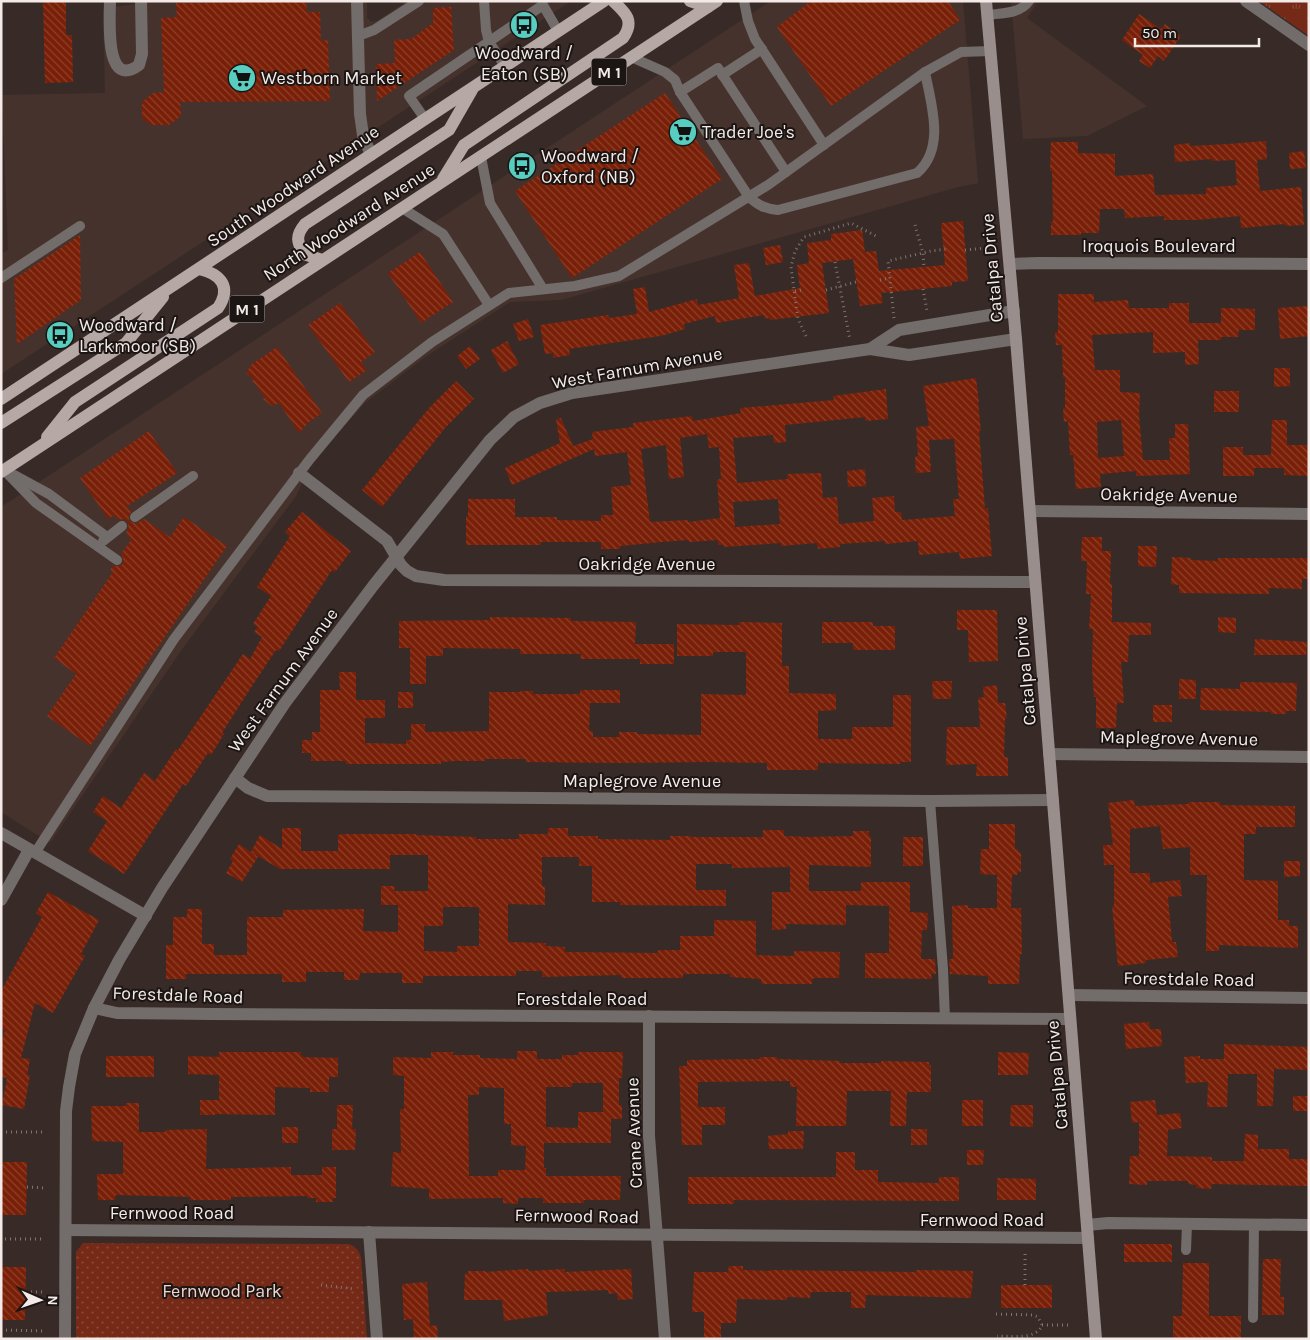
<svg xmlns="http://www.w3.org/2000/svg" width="1310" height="1340" viewBox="0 0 1310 1340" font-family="Karla,sans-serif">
	<defs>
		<pattern id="grass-tufts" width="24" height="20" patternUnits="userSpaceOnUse" patternTransform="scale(1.25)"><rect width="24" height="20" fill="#752917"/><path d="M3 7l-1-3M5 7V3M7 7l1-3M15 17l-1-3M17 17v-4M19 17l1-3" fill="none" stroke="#894839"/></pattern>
		<pattern id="park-dots" width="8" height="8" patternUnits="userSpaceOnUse" patternTransform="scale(1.25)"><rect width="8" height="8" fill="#752917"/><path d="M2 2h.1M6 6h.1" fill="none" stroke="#894839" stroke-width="1.8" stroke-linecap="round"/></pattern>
		<pattern id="building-back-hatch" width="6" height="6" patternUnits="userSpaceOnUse" patternTransform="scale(1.25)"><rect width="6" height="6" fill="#791f07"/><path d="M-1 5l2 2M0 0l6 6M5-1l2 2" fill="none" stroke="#8d402b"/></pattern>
	</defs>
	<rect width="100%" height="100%" fill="#382b27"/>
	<g fill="#46322d">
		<path d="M189,1H367V18L371,22L377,21L407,1H571L1,374V254L8,250L2,95L105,93L103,9L148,2Z"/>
		<path d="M771,1H963L978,183L958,187L561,300L510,302L425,357L365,403L313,461L296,496L180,652L50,843L1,812V507Z"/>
		<path d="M1011,1H1038L1027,18L1147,106L1087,136L1023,139Z"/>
	</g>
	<path fill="url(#grass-tufts)" d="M1259,1H1309V36Z"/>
	<path fill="url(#park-dots)" d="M83,1243L349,1244C356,1247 359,1250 361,1258L367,1339H76V1252Z"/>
	<g fill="url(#building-back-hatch)" fill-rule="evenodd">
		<path d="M43,1H66V35H72L73,82L45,83Z"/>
		<path d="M306,1L307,12H320L321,41L328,40L330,101L180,102L181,116L169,125H151L142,118V102L153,93L164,92L161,18L177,17L176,3Z"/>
		<path d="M811,1H948L960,20L831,106L777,27Z"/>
		<path d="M451,7L454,50L377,101L376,64L395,63L394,40L411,39L433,23V8Z"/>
		<path d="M1139,14L1161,29L1165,24L1181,36L1164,61L1158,56L1150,68L1139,61L1143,55L1122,40Z"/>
		<path d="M665,93L722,179L572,278L515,191Z"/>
		<path d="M1266,141L1267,159L1257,160L1260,191L1301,187L1304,225L1285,226V224L1241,228L1240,216L1196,220H1164V216L1125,218L1124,209H1100L1099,233H1081V235H1051V222H1053L1052,171H1050L1051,142H1078V153L1115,154V176L1153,174L1155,195L1206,194V188L1237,185L1235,160L1212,161V159L1175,162L1174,145L1190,143V146L1228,144Z"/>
		<path d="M1304,151L1306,168L1290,169L1289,153Z"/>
		<path d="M963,221L968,281L952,282V286L881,293L883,303L860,306L853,259L822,263L829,313L770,320V318L765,319L764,315L716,323L715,316L684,324L685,329L661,336L569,349L570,355L553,358V353L545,354L540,325L608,315L609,318L637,314L633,289L645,287L649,312L697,299L698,305L739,298L734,265L749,263L755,296L800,288L797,265L809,263L807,243L831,240V234L862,230L865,252L876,251L879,271L945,265L941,223Z"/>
		<path d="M80,235L81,300L17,344L14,279Z"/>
		<path d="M780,245L783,262L766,265L763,248Z"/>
		<path d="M420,252L453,302L421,323L388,273Z"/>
		<path d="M1058,294H1094V302L1128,300L1129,308H1169V303H1189V323H1221V308L1255,309V330H1239L1238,337H1221V340H1198L1199,364L1185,365V352L1153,353V332L1092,335L1095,370H1120V392L1140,393L1139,416L1143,460H1170L1169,438H1175V424H1188L1190,474L1136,476V471L1100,474L1101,487L1076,489L1073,455H1070L1068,421L1064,422L1063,408H1065V377H1063L1062,345H1056L1055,332H1058ZM1121,420L1124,456L1098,458L1097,422Z"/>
		<path d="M340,303L375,352L361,362L367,370L349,382L308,325Z"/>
		<path d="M1309,306V336L1280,339L1278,308Z"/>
		<path d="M528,319L534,337L519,341L513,324Z"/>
		<path d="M507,341L519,364L503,373L491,350Z"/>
		<path d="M470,346L480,359L466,369L457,356Z"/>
		<path d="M277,347L322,413L309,422L299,433L279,403L272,406L263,399L265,396L258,390L259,388L252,381L254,379L246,373L252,364Z"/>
		<path d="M1274,368H1290V386L1274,387Z"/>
		<path d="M976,378L979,402H978L981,431H979L985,509L988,508L992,556L960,559L959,552L919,555L918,541L885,544V541L840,544V547L818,549L817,543L781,546V543L724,547V545H718V540L689,542L688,540L662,542L620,546V549H601V542H541V545H466V516H468V499H515V517H557V520L601,521V515H613L611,487L631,485L627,452L595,456L594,449L512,485L505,468L560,443L556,419L561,418L573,446L593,439L592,432L633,427V423L692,416L693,421L741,413L740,408L834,400L833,396L886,389L888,419L865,421V417L785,425L786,442L774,443L773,435L733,438L737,483L788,479L787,474L821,473L823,498L837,497L839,524L874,521L872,498L894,496L895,512H901L902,520L955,516L953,499H959L954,439L929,440L931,472L916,473L915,457L918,456L916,427L929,426L923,386ZM707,434L709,448L719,447L721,479L717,480L720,518L688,522V520L650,522L641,449L666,445L669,479L684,477L680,438ZM778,499L780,524L735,527L733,502Z"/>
		<path d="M456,381L474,399L445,428L382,507L362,490L430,407Z"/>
		<rect x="1214" y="391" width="25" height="21"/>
		<path d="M1272,420H1287V445H1309V476L1284,475V468H1254V476H1223V447H1243V455H1271Z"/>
		<path d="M149,431L177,473L126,507L132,511L129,515V521L136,524L144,519L170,537L184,517L227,546L90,746L47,716L76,674L54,658L113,572L110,570L113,566H119L123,564V558L121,554L131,540L126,532L129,528L127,521L124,519L118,520L114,515L108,519L80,478Z"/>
		<path d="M865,469L866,486L848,487L847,471Z"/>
		<path d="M302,512L351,551L335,572L332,570L279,651L276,650L250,689L222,733L224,734L211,755L208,753L186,786L183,784L124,874L88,851L107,821L93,812L103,796L121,808L144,773L155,781L176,749L178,750L243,654L250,659L262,637L254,632L258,627L253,624L271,596L257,587L290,536L285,532Z"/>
		<path d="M1082,537H1102V551H1111L1110,584H1112V622L1151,623V635H1129L1128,662H1121L1124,703H1117L1116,728H1096V697H1094L1092,668L1093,629H1089L1091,594H1086L1087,561H1081Z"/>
		<path d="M1138,546H1157L1156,567L1138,566Z"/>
		<path d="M1172,557L1191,558V560L1218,561V558H1309V579H1302V589L1269,588V594L1179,593V585L1171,584Z"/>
		<path d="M957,610H997L998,661L969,662L968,630H957Z"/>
		<path d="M490,617L571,618V621L636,622L635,644H674V664H640V659H580L581,654H520V649L443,648V656H426V684H410V648H399V621L490,620Z"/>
		<path d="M1218,617L1236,618V633L1218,632Z"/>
		<path d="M739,622L782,623V666H789V693L836,694V710L818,711V739H852V727H893V695H911V762H900L901,764L818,763V770H767V763L710,762L619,763L526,762V759H485V761H455L441,762V764H346V761H311V753H302V740H312V732H320V690H340L339,672H356V700H385V718H365V743L406,744V740H411V724H425V732L489,731V692H520V691H533V694H580V690H620V703H590L589,731H593V737H619V732H637V734L701,735V694L746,695V652H713V656H677V624L734,625H739Z"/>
		<path d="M822,622H873V626H895V650H853V643H822Z"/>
		<path d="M1255,639L1307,642L1306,655H1254Z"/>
		<path d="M1179,679L1196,680V699H1179Z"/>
		<path d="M932,681H952L951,699H933Z"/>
		<path d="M1240,682L1297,683L1296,711H1286V714H1271V712L1200,710L1201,688L1240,689Z"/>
		<path d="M997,685L998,703H1005L1007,718H1005L1004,757H1008V776H976L977,764L946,765L947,727H980L978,698L984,697L983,687Z"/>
		<rect x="398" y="692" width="15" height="16"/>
		<rect x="1153" y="705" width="19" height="17"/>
		<path d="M1134,800L1135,806L1188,804V802H1220V805L1295,806V827H1256V834H1244V880L1278,881V920H1289V926H1298V948L1219,945V951H1206L1207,875H1190V847L1163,849L1160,826L1130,829V873H1150V883L1180,880L1182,896L1168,897L1172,942H1176L1178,957L1146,960V963L1118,966L1112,907H1114V865H1104L1103,845H1113L1108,803Z"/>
		<path d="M989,824H1015V849H1018V852H1021V872H1018L1017,875H1012L1011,908H1021L1022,954H1020L1019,984H988V976L950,974L949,959H953L952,906L968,905V908H997V875L980,874L981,849H989Z"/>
		<path d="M282,828H301V851H338V835L344,834H416V835L476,837V839H519V834H548V828H568V836H598V839L670,840V836H691V837H763V830H784V836L809,837L853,836V831H869V837L871,836V867L809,865V891H861V882H910V912L928,913L927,930H922L921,959H935L936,974H931L932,979L865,978V953H889V906L846,905V925L786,924V929L772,930V892H790V867L732,868V864H696V890H726V906L620,905V902H592V866H579V857H542V886H545V905L508,904V942L546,943V946L565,947V952L658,953V950H680V936H714V920L756,921V955L794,956V951L840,952L839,978H815L812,979V984H761V979L730,977V974H683V978H621V975L542,977V971H516V976H423V983H402V973H360L359,980H344V972H306V982H282V974H186V979H166V945H173V917H187V909H202V944H214V955H247V917H283V910L364,909L363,931L398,932V905H381V886H395L394,891H428V855H390V869H280L251,852L260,835L282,849ZM443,907H479V946H457V952L424,951V926H443Z"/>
		<rect x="903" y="837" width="20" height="29"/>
		<path d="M239,844L258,857L242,882L226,873L233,861L230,859Z"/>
		<path d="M1284,861H1300V876L1284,877Z"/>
		<path d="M48,892L99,920L81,954L85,956L53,1013L35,1003L21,1058L30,1059L27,1075H30L24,1109L2,1105L7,1078L1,1077V1044L5,1030L1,1029V991L42,917L36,913Z"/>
		<path d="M1149,1022L1150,1029H1161L1162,1046L1126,1049L1124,1024Z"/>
		<path d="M1224,1044L1309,1047V1070L1274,1069L1273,1106H1257V1074H1228L1227,1107H1207L1208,1082L1186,1083L1184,1057L1200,1056V1059H1224Z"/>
		<path d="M517,1051H537V1059H562V1055H578V1052H623L622,1078H619V1105H622V1119H611V1143H544V1168H546V1176H621L620,1200H584V1203H543V1198H518V1204L503,1203V1198L429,1199V1189L391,1186L393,1152L401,1153L400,1109H404V1076L393,1075V1057L431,1058V1052H453V1055H480V1058L517,1059ZM572,1083H603V1112H578V1128L546,1127V1087H572ZM479,1087L504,1088V1124H511V1145L526,1146L525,1170H498V1176H469L468,1095H479Z"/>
		<path d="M219,1052H301V1056L304,1057L338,1058V1077H329V1092H310V1088L275,1087V1115L215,1114V1115H200V1100H219V1075L188,1074V1056L219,1057Z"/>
		<path d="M998,1052L1029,1053L1028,1075H998Z"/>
		<rect x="106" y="1056" width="48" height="21"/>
		<path d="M760,1057H777V1059L840,1061L839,1063H881V1061L929,1062V1066L931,1065V1092H907L906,1126H890L891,1091H847L846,1126H796L797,1087H790V1081L698,1082V1107H725V1125H702V1145H682L679,1066H687V1060L760,1059Z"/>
		<rect x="1293" y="1096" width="16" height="15"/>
		<rect x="962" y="1100" width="21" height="26"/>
		<path d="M1155,1100L1157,1115L1180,1113L1182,1128L1168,1130L1167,1156L1212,1157V1161H1244L1245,1134L1258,1135V1149H1289V1159H1309V1186L1212,1184L1211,1189L1196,1188L1197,1185L1188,1184V1181H1147V1185L1129,1184L1130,1156H1139V1122L1132,1123L1130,1102Z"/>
		<path d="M126,1103H139V1132H165V1130L207,1129L206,1169L291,1167V1175H322V1167H336V1198H333V1202H316V1198H307V1196L231,1197V1200H190V1197L117,1195L115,1196V1200H98L97,1174H123V1142L92,1141L91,1106H126Z"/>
		<path d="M337,1105H353L352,1129H356L355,1150H332V1129H337Z"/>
		<path d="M1011,1105H1033V1127L1010,1126Z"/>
		<rect x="282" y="1127" width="16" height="16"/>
		<rect x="911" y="1129" width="16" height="16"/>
		<path d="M788,1131H804L803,1149H769L768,1136L788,1134Z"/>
		<path d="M967,1150H984L983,1165H967Z"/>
		<path d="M836,1152H855V1170H878V1182L939,1183V1177H959V1201L734,1200V1204H688V1177H836Z"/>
		<path d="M1,1162H27L26,1215H1Z"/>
		<path d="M997,1178L1036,1179V1200H997Z"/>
		<rect x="1124" y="1244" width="48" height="18"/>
		<path d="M1263,1259H1281L1280,1297H1284V1315H1262Z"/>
		<path d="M1183,1263H1209V1316H1241V1339H1173V1316H1182Z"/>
		<path d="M729,1266H743V1270L769,1271L770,1270L916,1272V1270L973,1271L972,1292H971V1298L866,1295L865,1308H851V1292H811L810,1298L787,1297V1300L737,1299L736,1323H721V1339H704V1312H692L694,1272H728Z"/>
		<path d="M1,1267H26L25,1320H1Z"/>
		<path d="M528,1269L529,1271L564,1269L565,1272L631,1269L633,1299L618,1300L617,1293L609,1294L608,1290L546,1292L548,1315L504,1321L502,1300H464L465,1274L468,1273V1271H485V1272Z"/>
		<path d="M427,1282L430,1326L437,1325L438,1339H414L413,1319L404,1320L402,1284Z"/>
		<rect x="1001" y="1285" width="51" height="23"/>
	</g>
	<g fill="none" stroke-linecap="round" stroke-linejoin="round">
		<g stroke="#807572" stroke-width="3" stroke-dasharray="1 4" stroke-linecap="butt">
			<path d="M915,225L923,253L924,267"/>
			<path d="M965,250L985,248"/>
			<path d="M835,262L850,340"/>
			<path d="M880,280L890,278"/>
			<path d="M923,289L927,311"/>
			<path d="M826,290L856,282"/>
			<path d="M795,291L801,290"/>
			<path d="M894,318L888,261L931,251L947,249"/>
			<path d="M806,336L798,319L791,267L795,251L804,237L851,223L876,236"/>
			<path d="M1,1132H46"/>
			<path d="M27,1187L45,1188"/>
			<path d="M5,1239H45"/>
			<path d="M321,1285L354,1289"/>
			<path d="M1025,1285V1250"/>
			<path d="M26,1292H45"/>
			<path d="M996,1314L1033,1315L1038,1317L1042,1325C1037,1340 1011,1336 997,1336"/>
			<path d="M1042,1325H1072"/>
			<path d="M1,1330L45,1331"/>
		</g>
		<g stroke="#726c6a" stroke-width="10">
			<path d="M484,1L486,30L489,42L505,66"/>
			<path d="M744,1L748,21L755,39L824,145"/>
			<path d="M987,15C1002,13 1020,14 1029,1"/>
			<path d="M358,36L374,30L419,1"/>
			<path d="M631,57L665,72L675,80L680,92L749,197C758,205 765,209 778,210L917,173C946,148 931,104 925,72"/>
			<path d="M722,75L762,49"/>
			<path d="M680,92L718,68L786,172"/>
			<path d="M425,119L409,96L543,5L558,31"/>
			<path d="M481,157L490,203L543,289"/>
			<path d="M402,208L443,234L489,305"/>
			<path d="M1,278L80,226"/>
			<path d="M4,470L36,503L117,560"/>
			<path d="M14,475L49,494L107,537"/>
			<path d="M135,517L193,476"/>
			<path d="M103,541L122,526"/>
			<path d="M930,801L943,969L945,1019"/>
			<path d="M35,853L174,639L310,459L363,395L432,342L509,293L575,286L619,276L768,185L925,72L961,52L991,51"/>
			<path d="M1186,1250L1187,1224"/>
			<path d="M1253,1318L1254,1224"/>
		</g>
		<g stroke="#726c6a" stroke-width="12">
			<path d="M110,1C110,18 104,91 139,65L142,54L141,1"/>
			<path d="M357,1L360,114L363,135L371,155"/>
			<path d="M1246,1L1309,45"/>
			<path d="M1010,264L1038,263L1309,264"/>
			<path d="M870,349L899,330L1014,311"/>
			<path d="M299,473L387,541L401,565L407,571L416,576L444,580L1035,582"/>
			<path d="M1030,511L1309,514"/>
			<path d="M1049,754L1309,757"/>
			<path d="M235,778L248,788L267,796L930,801L1053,800"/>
			<path d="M1,833L146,916"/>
			<path d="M1,900L29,850"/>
			<path d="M1069,995L1309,998"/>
			<path d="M94,1008L117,1013L212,1014L1070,1019"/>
			<path d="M649,1016V1136L665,1339"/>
			<path d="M1087,1225L1108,1223L1309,1225"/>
			<path d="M66,1230L1088,1238"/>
			<path d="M369,1232L377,1339"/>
			<path d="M65,1339L66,1111L69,1087L75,1054L94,1008L119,960L162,888L285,703L373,586L490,440L514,417L540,403L572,393L870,349L909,355L1016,339"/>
		</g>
		<path stroke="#998e8b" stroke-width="12" d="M986,1L1016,339L1096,1339"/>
		<g stroke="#b6a8a4" stroke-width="12">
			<path d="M690,1L708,7"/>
			<path d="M443,179L464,145L623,38C635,21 626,13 613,1"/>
			<path d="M322,260L304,254C297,242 295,236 305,224L449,130L472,90"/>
			<path d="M1,399L604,1"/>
			<path d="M1,423L126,343L163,297"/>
			<path d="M47,437L75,402L218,308C232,287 221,274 199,269"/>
			<path d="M1,472L717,1"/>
		</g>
	</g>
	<defs>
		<symbol id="bus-disc" viewBox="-11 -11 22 22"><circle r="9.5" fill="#58cec0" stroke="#1b1513"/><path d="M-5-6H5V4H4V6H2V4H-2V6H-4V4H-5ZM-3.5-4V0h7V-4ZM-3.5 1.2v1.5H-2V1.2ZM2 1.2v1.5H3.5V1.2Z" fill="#111"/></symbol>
		<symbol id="supermarket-disc" viewBox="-11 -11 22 22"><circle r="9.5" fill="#58cec0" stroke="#1b1513"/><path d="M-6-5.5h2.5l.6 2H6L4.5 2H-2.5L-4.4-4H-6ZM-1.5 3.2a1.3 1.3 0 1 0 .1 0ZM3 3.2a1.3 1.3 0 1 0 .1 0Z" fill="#111"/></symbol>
	</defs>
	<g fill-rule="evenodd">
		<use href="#bus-disc" x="508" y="9" width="32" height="32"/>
		<use href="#supermarket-disc" x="226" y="62" width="32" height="32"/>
		<use href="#supermarket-disc" x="667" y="116" width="32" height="32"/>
		<use href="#bus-disc" x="506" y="150" width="32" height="32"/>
		<use href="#bus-disc" x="44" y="319" width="32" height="32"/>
	</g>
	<g text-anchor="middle" stroke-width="4" stroke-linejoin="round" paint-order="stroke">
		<g fill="#1b1513" stroke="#b3aba9" stroke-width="1">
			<rect x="591.5" y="58.5" width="35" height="27" rx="4"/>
			<rect x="229.5" y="295.5" width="35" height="27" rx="4"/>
		</g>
		<g font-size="16" font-weight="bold" fill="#f4ebe9">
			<text x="609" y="78">M 1</text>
			<text x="247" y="315">M 1</text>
		</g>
		<g font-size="18" fill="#f4ebe9" stroke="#1b1513" text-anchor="start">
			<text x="524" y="59" text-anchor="middle">Woodward /<tspan x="524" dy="21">Eaton (SB)</tspan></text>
			<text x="261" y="84">Westborn Market</text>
			<text x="702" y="138">Trader Joe's</text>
			<text x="541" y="162">Woodward /<tspan x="541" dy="21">Oxford (NB)</tspan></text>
			<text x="79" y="331">Woodward /<tspan x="79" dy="21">Larkmoor (SB)</tspan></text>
		</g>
		<g font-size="18" fill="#f4ebe9" stroke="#1b1513">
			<text transform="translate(293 186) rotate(-34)" y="6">South Woodward Avenue</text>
			<text transform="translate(349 222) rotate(-33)" y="6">North Woodward Avenue</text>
			<text x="1159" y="252">Iroquois Boulevard</text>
			<text transform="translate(992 268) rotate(-95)" y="6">Catalpa Drive</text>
			<text transform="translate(637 368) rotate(-10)" y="6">West Farnum Avenue</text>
			<text transform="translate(1169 495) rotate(1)" y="6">Oakridge Avenue</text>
			<text x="647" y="570">Oakridge Avenue</text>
			<text transform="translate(1025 671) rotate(-95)" y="6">Catalpa Drive</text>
			<text transform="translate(283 680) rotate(-54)" y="6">West Farnum Avenue</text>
			<text transform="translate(1179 738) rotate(1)" y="6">Maplegrove Avenue</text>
			<text x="642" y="787">Maplegrove Avenue</text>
			<text transform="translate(1189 979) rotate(1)" y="6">Forestdale Road</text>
			<text transform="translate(178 995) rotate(2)" y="6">Forestdale Road</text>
			<text x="582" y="1005">Forestdale Road</text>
			<text transform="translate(1057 1075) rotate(-95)" y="6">Catalpa Drive</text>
			<text transform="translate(634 1133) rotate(-92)" y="6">Crane Avenue</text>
			<text x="172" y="1219">Fernwood Road</text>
			<text transform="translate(577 1216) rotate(1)" y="6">Fernwood Road</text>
			<text x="982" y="1226">Fernwood Road</text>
		</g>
		<g font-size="18" fill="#f0d5ce" stroke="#1b1513">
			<text x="222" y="1297">Fernwood Park</text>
		</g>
	</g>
	<rect width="1310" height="1340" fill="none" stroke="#f4ebe9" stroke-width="5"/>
	<g transform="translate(40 1300) rotate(92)" stroke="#1b1513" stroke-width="4" paint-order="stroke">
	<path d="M0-4L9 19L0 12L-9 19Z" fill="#f4ebe9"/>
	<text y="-8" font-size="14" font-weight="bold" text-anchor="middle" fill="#f4ebe9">N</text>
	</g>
	<path d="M1135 38v8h124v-8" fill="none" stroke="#f4ebe9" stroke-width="2.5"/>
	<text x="1142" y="38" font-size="15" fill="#f4ebe9" stroke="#1b1513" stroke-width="4" paint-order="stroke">50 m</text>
</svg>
